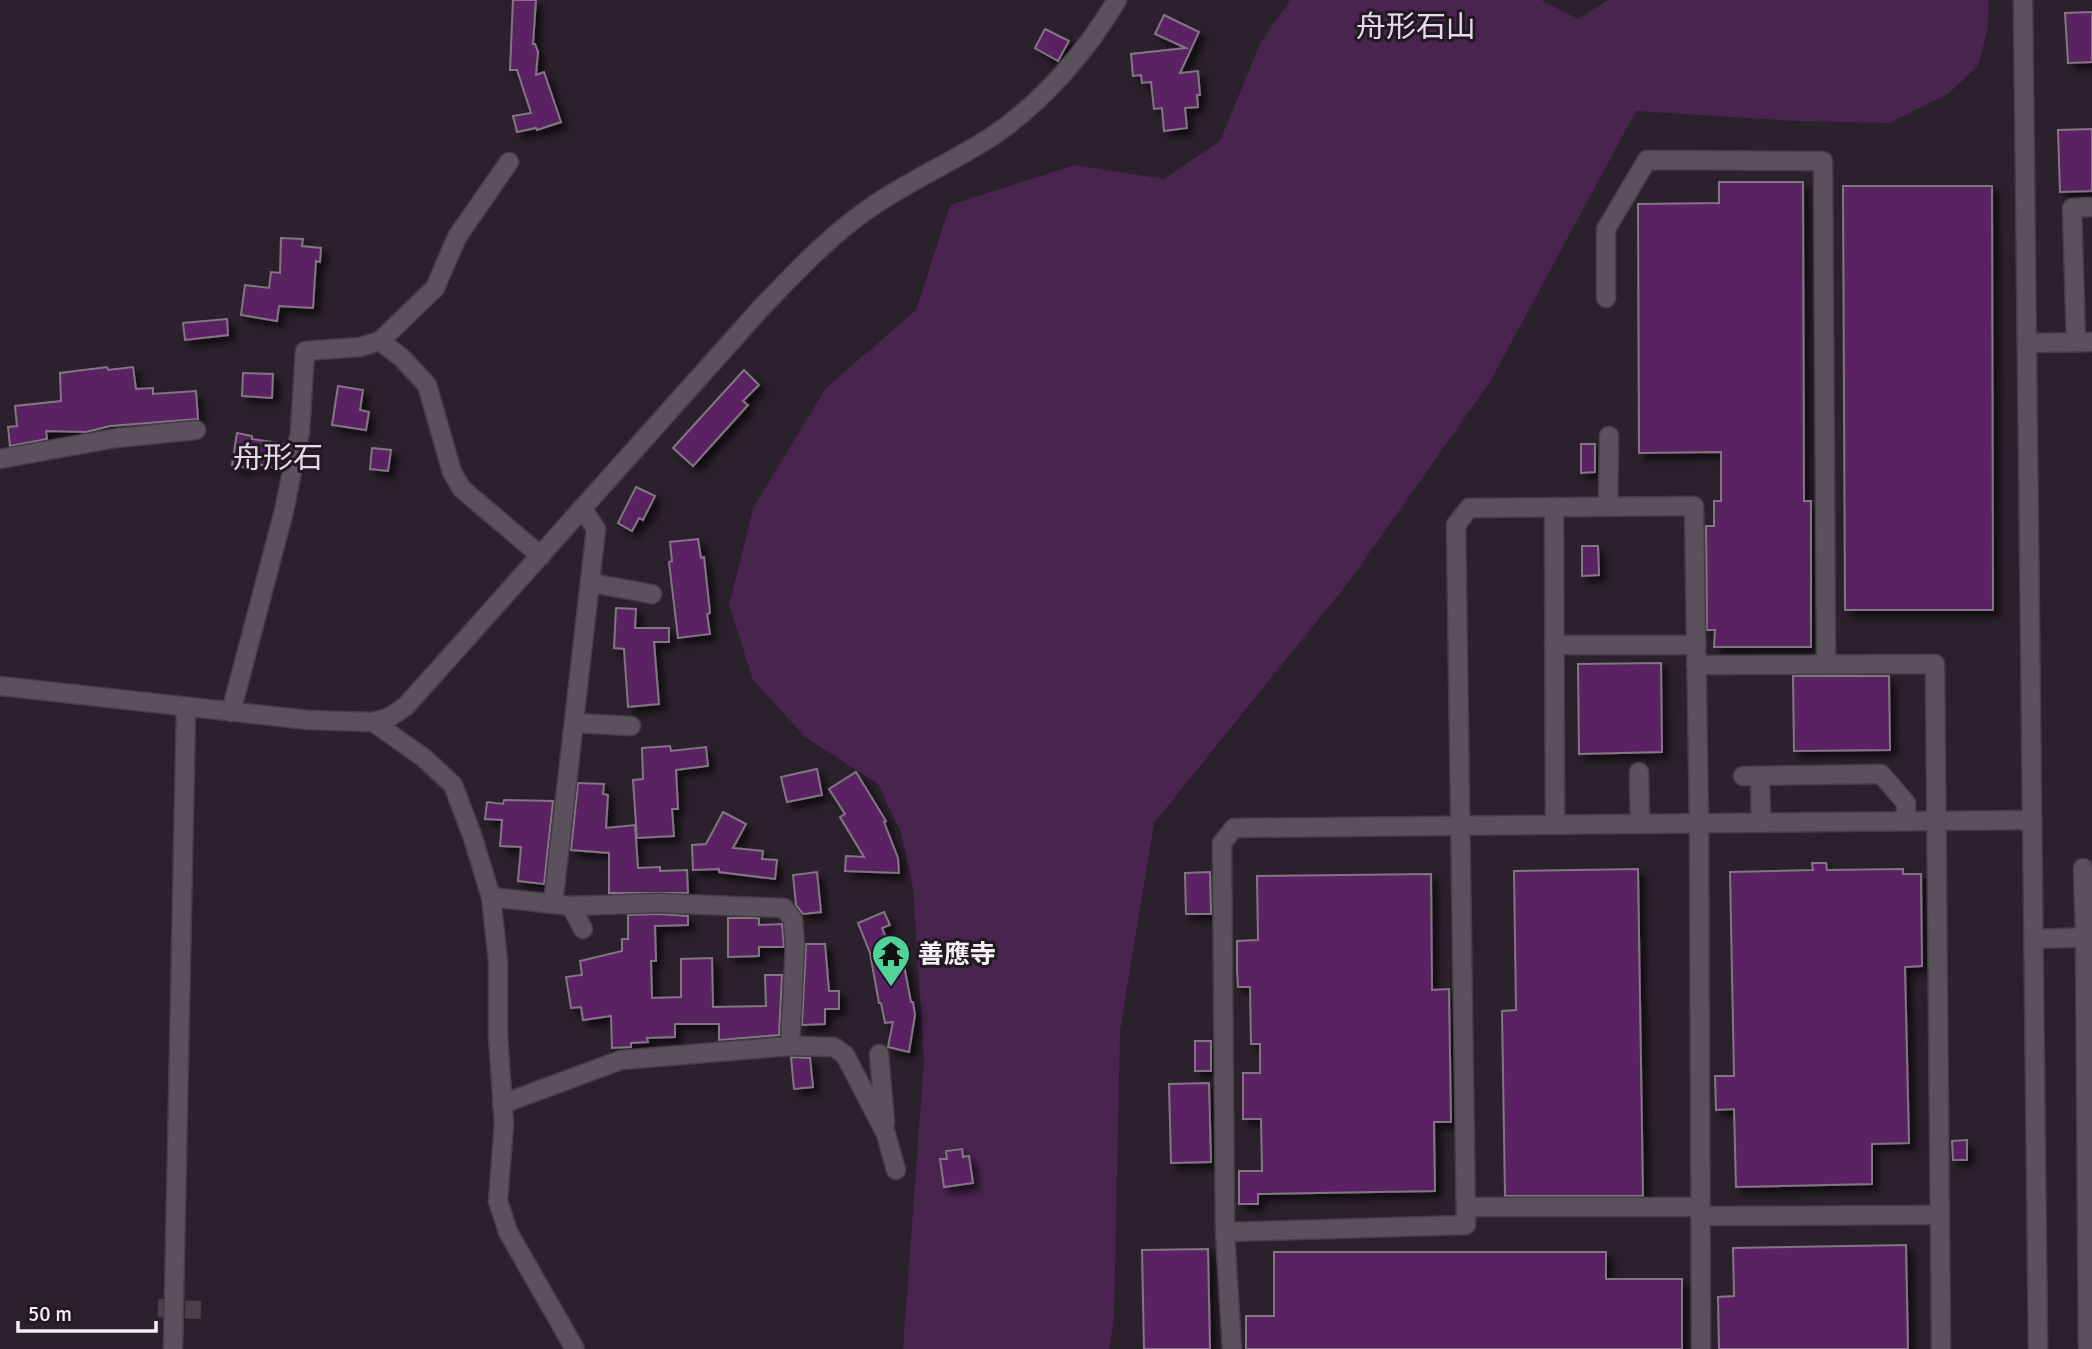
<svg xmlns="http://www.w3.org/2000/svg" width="2092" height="1349" viewBox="0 0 2092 1349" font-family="Signika,'Noto Sans JP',sans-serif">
	<defs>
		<filter id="shadow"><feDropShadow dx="6" dy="6" stdDeviation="3.5" flood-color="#0009"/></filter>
	</defs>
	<rect width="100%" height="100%" fill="#2b212c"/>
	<path fill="#49244e" d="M1290,0H1541L1578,19L1608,0H1989L1988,27L1978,66L1949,93L1890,123L1795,121L1636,111L1490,382L1351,579L1154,823L1120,1031L1114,1318L1109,1349H903L924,1060L913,888L901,833L878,784L805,737L753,680L729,605L753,508L826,388L916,310L950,205L1075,165L1164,179L1220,141L1260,44Z"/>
	<g fill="#5a2062" stroke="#817682" stroke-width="2" filter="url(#shadow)">
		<path d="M513,0H536L533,44H535L538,52L536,75L544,72L561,122L537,130L536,128L517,132L513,116L531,113L517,70H510Z"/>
		<path d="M2092,12V62L2068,63L2065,13Z"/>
		<path d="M1164,15L1199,32L1180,73L1198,71L1200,95H1197L1198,107L1185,108L1187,128L1164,131L1162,108L1154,109L1151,82L1142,83L1141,75L1133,76L1131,54L1186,48L1155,34Z"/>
		<path d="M1045,29L1069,41L1058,61L1035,48Z"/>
		<path d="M2092,129V191L2060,192L2058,130Z"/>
		<path d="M1719,182H1803L1804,501H1811V647H1714L1715,630H1707L1706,526H1714V501H1721V452L1639,453L1638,204L1719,203Z"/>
		<path d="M1843,186H1992L1993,610H1845Z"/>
		<path d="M281,238L303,239L302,246L321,248L320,262L316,261L313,308L279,306L277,321L241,315L245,285L269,288L271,272L280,273Z"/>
		<path d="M227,319L228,335L185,340L183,323Z"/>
		<path d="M107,367L108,370L133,367L136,389L153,388V394L196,391L198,419L110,426L86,432L46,431L47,439L10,446L8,427L17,426L15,406L61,401L60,373Z"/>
		<path d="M744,370L759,385L743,401L748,405L693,466L673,448Z"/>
		<path d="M243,373L273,374L272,398L242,396Z"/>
		<path d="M338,386L363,390L360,410L369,412L366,430L332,425Z"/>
		<path d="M237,433L252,436V439L286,444L281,468L248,463L247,468L232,465Z"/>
		<path d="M1581,444H1595V472L1581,473Z"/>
		<path d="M372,448L391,450L388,471L370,469Z"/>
		<path d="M636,487L655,496L643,520L639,518L632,531L618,523Z"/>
		<path d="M698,539L701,558L704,557L710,613L707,614L710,634L678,638L669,562L672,561L670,542Z"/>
		<path d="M1582,546H1598L1599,575L1582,576Z"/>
		<path d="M616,608L636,609L635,628H669V642H654L659,704L628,707L624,649L614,648Z"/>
		<path d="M1661,663L1662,752L1579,754L1578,664Z"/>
		<path d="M1793,676H1889L1890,750L1794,751Z"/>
		<path d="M670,746L671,751L706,747L708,766L676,770L678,809H672L674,836L637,838L633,780L643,779L642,748Z"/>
		<path d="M817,769L822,795L787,802L781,777Z"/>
		<path d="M856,772L886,821L884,822L898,858L899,873L845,871L846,856L864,857L840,817L845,814L829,789Z"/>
		<path d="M578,783L604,784L603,794L608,795L606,828L635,825L638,868L660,867V871L687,870L688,893H609V853L571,850Z"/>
		<path d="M504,800L553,801L544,884L518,881L521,847L500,846L502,820L485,819L487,802L503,804Z"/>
		<path d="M723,812L746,824L733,848L763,851L762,859L777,860L775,879L719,872V869L693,870L692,845L706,844Z"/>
		<path d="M1812,863H1826L1827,870L1903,869V874H1921L1922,966L1905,967L1909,1143L1872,1144V1184L1736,1187L1734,1109L1716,1110L1715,1076H1734L1730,872L1813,870Z"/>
		<path d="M1638,869L1643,1196H1505L1502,1011L1516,1010L1514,871Z"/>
		<path d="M817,872L821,912L803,914L796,905L793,875Z"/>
		<path d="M1210,872L1211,914H1186L1185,873Z"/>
		<path d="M1431,874L1432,990L1449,989L1451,1122H1434L1435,1191L1258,1194V1204H1239V1171H1262L1261,1119H1243V1073H1260V1044H1251L1250,987H1238L1237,970V941L1258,940L1257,876Z"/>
		<path d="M884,912L890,925L882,928L896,961L903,960L911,1002H913L915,1015L909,1052L888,1047L893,1022L885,1023L881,1003H879L870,953L858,923Z"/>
		<path d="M658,914L688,916V925L655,926L656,961H651L652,998L681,997V959L712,958L713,1007L766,1006L765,975H782L779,1035L719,1040V1024H675V1037L647,1038L648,1042L631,1043V1047L612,1048L611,1016L583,1020L581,1007L571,1008L566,977L582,975L580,961L622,951V939H628V915Z"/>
		<path d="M728,918H759V925L782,924L784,947H759V956L728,957Z"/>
		<path d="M806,944H825L829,991H839V1009H825V1024L802,1025Z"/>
		<rect x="1195" y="1041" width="16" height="30"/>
		<path d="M791,1057L810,1058L813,1087L794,1089Z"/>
		<path d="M1209,1083L1211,1162L1171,1163L1169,1084Z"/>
		<path d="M1967,1140V1160H1953L1952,1141Z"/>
		<path d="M962,1149L963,1157L969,1156L973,1183L944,1187L940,1159H947L946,1151Z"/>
		<path d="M1906,1245L1908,1349H1719L1718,1297L1734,1296L1733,1248Z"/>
		<path d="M1208,1249L1210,1349H1144L1142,1250Z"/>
		<path d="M1274,1252H1606V1279H1682V1349H1246V1316H1274Z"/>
	</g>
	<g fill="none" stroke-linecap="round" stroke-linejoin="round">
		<path stroke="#49404a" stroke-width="18" stroke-dasharray="18 9" stroke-linecap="butt" d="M158,1308L201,1310"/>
		<defs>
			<g id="minor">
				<path d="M2023,0L2038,1349"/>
				<path d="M1606,298V229L1647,160L1823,161L1826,664"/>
				<path d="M380,341L402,358L427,385L452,472L462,489L541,556"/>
				<path d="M2076,342L2072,208L2092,207"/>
				<path d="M2027,343L2092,342"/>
				<path d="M0,459L116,438L196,430"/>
				<path d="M1554,507L1555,825"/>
				<path d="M1608,507L1609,436"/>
				<path d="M591,583L652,594"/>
				<path d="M1554,645H1696"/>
				<path d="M1696,665L1935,664L1941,1349"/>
				<path d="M0,686L308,720L373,722L390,717L406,706L761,308C795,273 827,238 867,210C906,182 951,163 991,137C1042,103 1086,52 1117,0"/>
				<path d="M231,712L284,511L300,432L305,351L360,347L380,341L435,288L457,237L509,162"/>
				<path d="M373,722L423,757L453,785L472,835L491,897L498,961V1035L504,1124L498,1201L508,1232L575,1349"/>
				<path d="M576,723L631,726"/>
				<path d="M1639,772L1640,824"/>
				<path d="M1743,776L1881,774L1906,803V821"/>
				<path d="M1760,776L1761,823"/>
				<path d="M2083,868L2085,937L2088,1349"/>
				<path d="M491,897L571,906L658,903L784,908L793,920L795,945L790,1046"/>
				<path d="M553,904L596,529L582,508"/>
				<path d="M571,906L583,929"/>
				<path d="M2034,939L2092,937"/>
				<path d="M879,1054L885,1123"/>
				<path d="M502,1104L621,1060L790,1046L834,1047L845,1055L886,1134L896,1170"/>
				<path d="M1466,1207H1700"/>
				<path d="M1700,1216L1940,1215"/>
				<path d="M1225,1232L1466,1225L1456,525L1469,508L1694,506L1699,823L1701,1349"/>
				<path d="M173,1349L186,708"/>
				<path d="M1232,1349L1225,1232L1222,843L1234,828L2032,820"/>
			</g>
		</defs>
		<use href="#minor" stroke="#453d46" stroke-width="21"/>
		<use href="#minor" stroke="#5b515d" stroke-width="18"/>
	</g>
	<defs>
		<symbol id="temple-pin" viewBox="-11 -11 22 30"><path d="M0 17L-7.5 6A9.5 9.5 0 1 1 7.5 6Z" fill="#4fd399" stroke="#211822"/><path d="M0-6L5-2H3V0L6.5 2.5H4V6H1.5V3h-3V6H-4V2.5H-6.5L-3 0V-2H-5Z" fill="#111"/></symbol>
	</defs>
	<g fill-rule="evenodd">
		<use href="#temple-pin" x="869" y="932" width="44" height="60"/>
	</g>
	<g text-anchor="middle" stroke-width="6" stroke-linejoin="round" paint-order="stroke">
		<g font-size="26" font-weight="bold" fill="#f5eff6" stroke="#211822" text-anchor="start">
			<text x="918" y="963">善應寺</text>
		</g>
		<g font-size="30" fill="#e7dae8" stroke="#211822">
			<text x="1416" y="37">舟形石山</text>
			<text x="278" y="468">舟形石</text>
		</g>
	</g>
	<path d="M18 1321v10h138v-10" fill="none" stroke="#f5eff6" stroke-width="3.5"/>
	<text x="28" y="1321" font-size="21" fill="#f5eff6" stroke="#211822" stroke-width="5" paint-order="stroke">50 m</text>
</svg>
